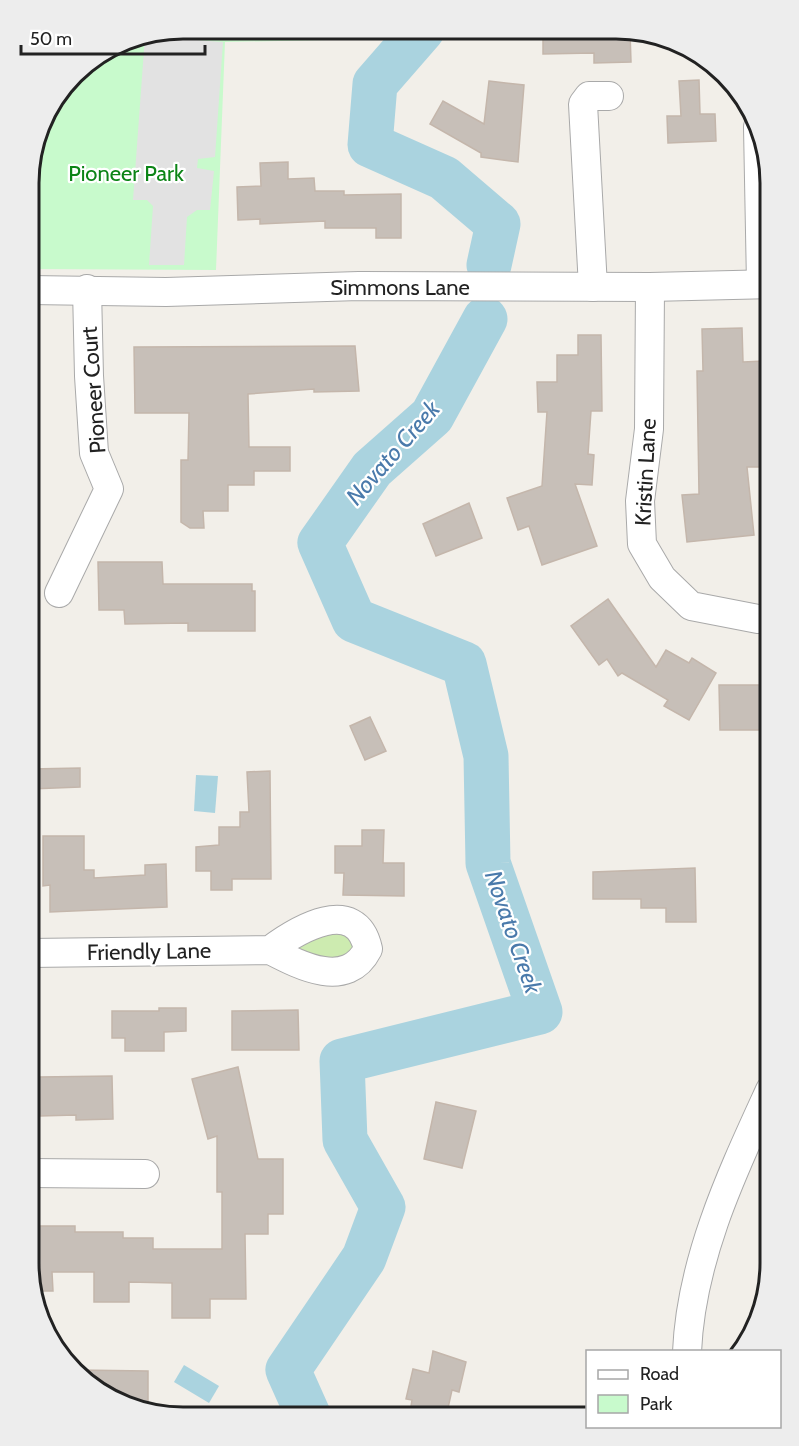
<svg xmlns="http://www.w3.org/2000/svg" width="799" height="1446" viewBox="0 0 799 1446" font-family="Cabin,sans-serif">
	<rect width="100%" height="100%" fill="#f2efe9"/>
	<path fill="#cdebb0" d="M343,930L357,951L339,965L286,948Z"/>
	<path fill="#c8facc" d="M183,29L433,30L423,38L225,42L216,270L30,269V163L45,114L81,67L124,40Z"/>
	<path fill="#e2e2e2" d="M145,36L223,42L215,157L198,159L197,168L214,171L210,210H197L187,217L184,265H149L153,206L147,200H133Z"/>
	<g fill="#aad3df">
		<path d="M196,775L218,776L215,813L194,811Z"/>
		<path d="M184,1365L219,1386L209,1403L174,1382Z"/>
	</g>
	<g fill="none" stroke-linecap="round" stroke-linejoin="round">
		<g stroke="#aad3df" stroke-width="45">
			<path d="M422,30L375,84L370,145L444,178L498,224L489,265"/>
			<path d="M309,1417L288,1370L364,1258L383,1207L345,1140L342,1061L540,1012L488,863L486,756L464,664L354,620L320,543L372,469L432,416L485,319"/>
		</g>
	</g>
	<g fill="#c7bfb8" stroke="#c4b6ab" stroke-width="1.5">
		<path d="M543,31H630L631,62L594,63V53L543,54Z"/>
		<path d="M699,80L700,114H715L716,141L668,143L667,116H681L679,81Z"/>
		<path d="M489,81L524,85L518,162L481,157V153L430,124L443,101L484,124Z"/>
		<path d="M288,162V179L314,178L315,191H344V195L401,194V238H376V228H325V221L260,224V219L238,220L237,187L261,186L260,163Z"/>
		<path d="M742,328L743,362L766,361L767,380H770V467H747L754,535L687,542L682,495L699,494L697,371H703L702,329Z"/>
		<path d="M578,335H601L602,411H591L588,454L594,455L592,485L575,484L597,546L542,565L529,526L518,530L507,498L542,486L547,412H538L537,382H557V355H578Z"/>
		<path d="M355,346L359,391L314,392V389L248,394L249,447H290V471H254V485H228V511H203L204,528H190L181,522V460H188L189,413H135L134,347Z"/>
		<path d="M469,503L482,538L436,556L423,524Z"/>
		<path d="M98,562H162L163,584H252V591H255V631H188V623L125,624L124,610H99Z"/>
		<path d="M608,599L656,667L666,650L689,663L692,658L716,673L689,720L664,706L668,700L622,673L618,676L607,659L599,665L571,626Z"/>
		<path d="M719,685H770V718H766L767,730H720Z"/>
		<path d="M370,717L386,751L365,760L350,726Z"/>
		<path d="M80,768V787L31,789V769Z"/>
		<path d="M270,771L271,879H232V890H211V871H196V847L219,845V827H240V812H249L247,772Z"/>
		<path d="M362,830H384L383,863H404V896L343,895L344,873H335V846H362Z"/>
		<path d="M43,836H84V870H94V878L145,875V865L166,864L167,907L50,912V885L43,886Z"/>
		<path d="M695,868L696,922H666V908H641V899H593V872Z"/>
		<path d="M159,1008H186V1031L164,1032V1051H125V1038H112V1011H159Z"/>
		<path d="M298,1010L299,1050H232V1011Z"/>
		<path d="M238,1067L258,1159H283V1214H268V1234H245L246,1299H210V1318H172V1283L129,1282V1302H94V1272H52L53,1291H33L28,1263L29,1226H75V1232H123V1238H153V1249H222V1192H217V1136L208,1139L192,1079Z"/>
		<path d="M112,1076L113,1119L76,1120V1115L40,1116L39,1077Z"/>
		<path d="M436,1102L476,1111L462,1168L424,1159Z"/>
		<path d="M433,1351L466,1362L459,1392L452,1390L446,1417L410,1412L412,1400L406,1399L413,1369L429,1373Z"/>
		<path d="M77,1370L148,1371V1410L89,1385Z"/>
	</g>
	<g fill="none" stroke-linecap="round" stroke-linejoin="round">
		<defs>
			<g id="minor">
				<path d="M758,127L761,284"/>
				<path d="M593,287L583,104L589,96H609"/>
				<path d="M650,287L649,429L640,501L642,544L662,578L691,606L758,619"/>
				<path d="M30,290L166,292L359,286L650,287L770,284"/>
				<path d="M59,593L109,489L94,453L89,376L87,289"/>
				<path d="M29,953L270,950C301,966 347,990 368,949C356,894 297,930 270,950"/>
				<path d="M29,1173L145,1174"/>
				<path d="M687,1352C691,1259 732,1173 770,1090"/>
			</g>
		</defs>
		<use href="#minor" stroke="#a9a9a9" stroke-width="30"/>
		<path stroke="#fa8072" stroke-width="4" stroke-dasharray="3 3" stroke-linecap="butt" d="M182,39L183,29"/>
		<use href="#minor" stroke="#fff" stroke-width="28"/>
	</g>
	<g text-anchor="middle" stroke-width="4.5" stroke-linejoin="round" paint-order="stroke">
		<g font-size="22" fill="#0c8416" stroke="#fff">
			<text x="126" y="181">Pioneer Park</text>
		</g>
		<g font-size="22" fill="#222" stroke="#fff">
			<text x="400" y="295">Simmons Lane</text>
			<text transform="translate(93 390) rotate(-94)" y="8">Pioneer Court</text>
			<text transform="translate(645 472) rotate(-87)" y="8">Kristin Lane</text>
			<text transform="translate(149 951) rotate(-1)" y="8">Friendly Lane</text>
		</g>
		<g font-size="24" font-style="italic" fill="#4a7aab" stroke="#fff">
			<text transform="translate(393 453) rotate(-49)" y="8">Novato Creek</text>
			<text transform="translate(513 932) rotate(71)" y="8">Novato Creek</text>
		</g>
	</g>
	<path d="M0 0H799V1446H0ZM183 39H616A144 144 0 0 1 760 183V1263A144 144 0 0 1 616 1407H183A144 144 0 0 1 39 1263V183A144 144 0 0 1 183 39Z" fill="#ededed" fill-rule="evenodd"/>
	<path fill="none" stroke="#222" stroke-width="3" d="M183 39H616A144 144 0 0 1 760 183V1263A144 144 0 0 1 616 1407H183A144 144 0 0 1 39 1263V183A144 144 0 0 1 183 39Z"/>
	<rect x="586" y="1350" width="195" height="78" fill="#ffffff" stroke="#a7a7a7" stroke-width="1.5"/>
	<rect x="598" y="1370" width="30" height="9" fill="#ffffff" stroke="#a7a7a7" stroke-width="1.5"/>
	<text x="640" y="1380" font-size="18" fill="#222222">Road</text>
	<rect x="598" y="1395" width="30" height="18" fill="#c8facc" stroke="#a7a7a7" stroke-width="1.5"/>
	<text x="640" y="1410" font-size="18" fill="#222222">Park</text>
	<path d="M21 45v9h184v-9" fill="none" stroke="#222222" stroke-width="3"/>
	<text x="30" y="45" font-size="18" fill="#222222" stroke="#ffffff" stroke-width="4.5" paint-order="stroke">50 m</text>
</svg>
